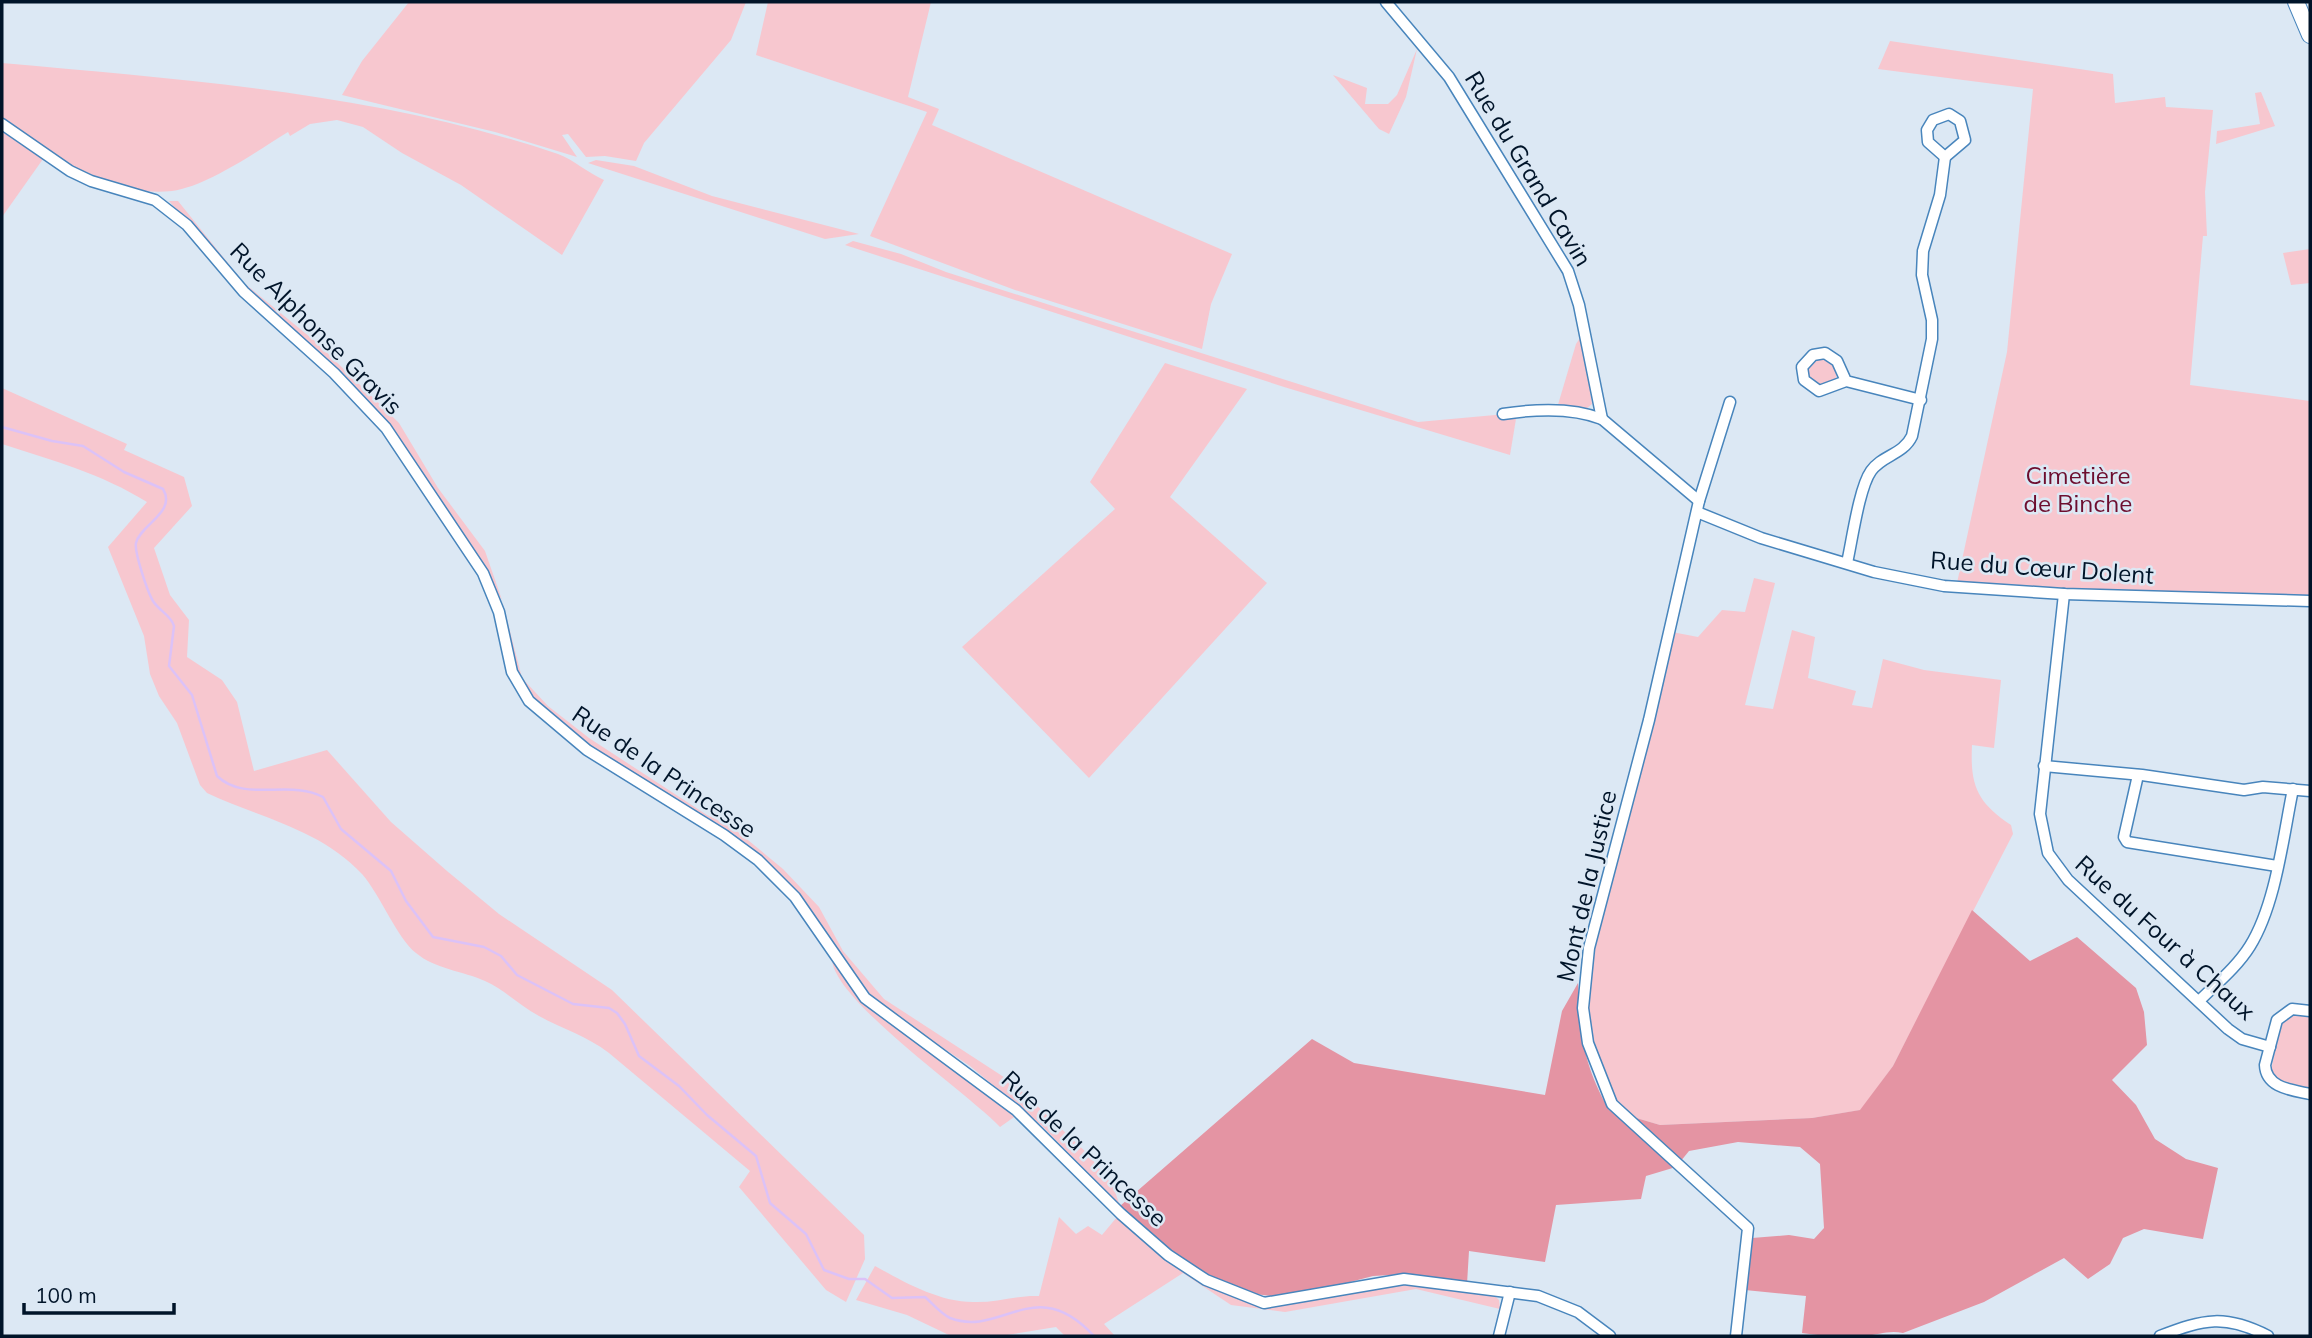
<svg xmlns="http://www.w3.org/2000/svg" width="2312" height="1338" viewBox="0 0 2312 1338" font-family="Mulish,sans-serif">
	<rect width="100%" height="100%" fill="#dce8f4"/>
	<g fill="#f7c7cf">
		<path d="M409,2H746L731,40L644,143L636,161L605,156L586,157L568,134L562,135L577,157L495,132L342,95L362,61Z"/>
		<path d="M768,2H931L908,97L939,109L932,125L1232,254L1211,304L1202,349L1015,290L870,236L927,112L756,55Z"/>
		<path d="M1890,41L2113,74L2115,103L2165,97L2166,107L2213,110L2205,192L2207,236H2203L2190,385L2310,401V596L2122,592L1957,583L2007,352L2033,89L1878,69Z"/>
		<path d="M1417,49L1406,97L1389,134L1379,129L1333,75L1367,88L1365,104H1388L1397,95Z"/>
		<path d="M2,63C189,80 378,93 558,154C574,160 588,173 604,180L562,255L461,185L402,153L363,127L337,120L310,124L290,136L288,132C257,151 208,186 172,191C108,198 48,155 2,118Z"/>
		<path d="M2261,92L2275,126L2216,144L2217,131L2260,124L2255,93Z"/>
		<path d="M2,128L43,159L2,217Z"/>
		<path d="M596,160L634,166L712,196L859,234L825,239L588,163Z"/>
		<path d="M169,201H178L244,283L316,342L399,423L438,488L485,551L502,600L522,678L548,706L589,738L707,815L732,827L783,869L819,907L843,951L884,999L1013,1083L1088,1154L1113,1186L1120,1206L1042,1126L970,1066L871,1000L762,860L737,838L671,801L596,752L543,711L521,685L502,600L455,522L350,384L298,333L254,297Z"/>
		<path d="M853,241L901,254L946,272L1418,422L1517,413L1510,455L1284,387L845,245Z"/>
		<path d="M2310,249V283L2291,285L2283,253Z"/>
		<path d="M1582,335L1592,404L1585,410L1557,408L1576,344Z"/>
		<circle cx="1822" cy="372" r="15"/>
		<path d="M1165,363L1247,389L1170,497L1267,583L1089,778L962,647L1115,509L1090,482Z"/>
		<path d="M2,388L127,444L124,450L184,477L192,506L154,548L170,595L189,620L187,657L222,680L237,702L254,771L327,750L391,822L447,871L499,914L612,990L864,1235L865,1259L846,1302L826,1290L739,1187L750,1171L609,1053C587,1036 563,1029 539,1016C520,1006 505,990 485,981C463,971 435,969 416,953C397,938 381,896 362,874C320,829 260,818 207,793L200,785L177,723L159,696L150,674L144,636L108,547L147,502C102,474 52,460 2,444Z"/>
		<path d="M1754,578L1775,583L1745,705L1773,709L1792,630L1815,637L1808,678L1856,691L1852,705L1872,708L1883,659L1924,670L2001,680L1994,748L1972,745C1970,786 1977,802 2011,825L2013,834L1893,1066L1861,1110L1812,1118L1660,1125L1622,1114L1596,1058L1585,1012L1589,972L1672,632L1698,637L1722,610L1745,612Z"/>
		<path d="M832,959L848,983L877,1013L1017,1115L1000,1127C968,1093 833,1000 832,959Z"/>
		<path d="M2292,1015L2310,1017V1089L2283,1083L2271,1071L2280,1025Z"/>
		<path d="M1059,1217L1076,1234L1088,1226L1102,1235L1117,1217L1149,1243L1261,1303L1287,1305L1399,1282L1492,1293L1499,1300L1500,1309L1416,1289L1285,1312L1231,1305L1183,1273L1104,1324L1115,1336H1065L1056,1327L1001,1336H951L907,1315L856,1300L875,1266C904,1282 939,1302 973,1302C995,1303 1017,1295 1039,1296Z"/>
	</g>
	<path fill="#e494a3" d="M1972,910L2030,961L2077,937L2136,988L2144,1012L2147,1045L2112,1080L2136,1105L2155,1139L2186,1159L2218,1168L2203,1239L2144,1229L2123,1238L2110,1264L2088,1279L2064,1258L1984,1302L1903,1333C1888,1330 1879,1335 1864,1336C1844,1338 1823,1336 1802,1333L1806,1296L1745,1290L1752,1238L1789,1235L1814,1239L1824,1228L1820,1164L1800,1147L1738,1142L1689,1151L1676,1167L1646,1176L1641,1199L1556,1205L1545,1262L1469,1251L1467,1284L1407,1274L1373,1276L1289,1298L1228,1291L1160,1246L1120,1206L1312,1039L1354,1063L1545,1095L1562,1011L1578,983C1580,1034 1583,1064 1609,1110L1660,1125L1812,1118L1860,1110L1893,1066Z"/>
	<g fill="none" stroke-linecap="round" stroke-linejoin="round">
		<path stroke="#dcc2f7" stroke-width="2.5" d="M2,427L52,441L83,446L124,472L163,489C177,512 140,525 136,543C134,552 148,593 153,601C159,611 171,615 174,626L169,666L192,695L217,776C245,803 290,779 323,797L341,829L391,871L406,901L433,937L484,947L501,956L517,975L573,1004L609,1008L617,1013L625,1024L639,1056L679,1086L707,1115L756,1156L770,1203L806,1234L824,1270L849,1279H865L892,1298L925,1297C932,1303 941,1314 950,1318C1002,1338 1035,1272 1094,1336"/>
		<defs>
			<g id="minor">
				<path d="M1386,2L1449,77L1568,271L1579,305L1602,419"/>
				<path d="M1949,114L1960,121L1965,140L1945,157L1928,142L1927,130L1933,120Z"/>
				<path d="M2,124L70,171L91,181L155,200L187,225L244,292L334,373L386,428L483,573L499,612L512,672L529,701L587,750L724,835L758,860L795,897L865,998L1016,1110L1121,1214L1168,1255L1206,1280L1264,1303L1404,1279L1538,1296L1578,1312L1610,1336"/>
				<path d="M1846,381L1837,361L1825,353L1813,355L1802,367L1804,380L1819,391L1846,381L1921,400"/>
				<path d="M1730,402L1699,501L1649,720L1589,948L1583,1008L1588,1043L1612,1104L1748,1228L1736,1336"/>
				<path d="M1503,414C1535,409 1572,407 1602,419L1699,501"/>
				<path d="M1697,512L1761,538L1874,572L1944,586L2064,594L2310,601"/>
				<path d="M1847,563C1852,541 1859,488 1871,471C1882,455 1903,455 1912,436L1932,339V320L1922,275L1923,251L1940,195L1945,157"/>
				<path d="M2064,594L2040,814L2048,853L2068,880L2228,1029L2242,1039L2270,1047"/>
				<path d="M2044,766L2142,775L2244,790L2263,787L2310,791"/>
				<path d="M2138,775L2124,837L2127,842L2277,866"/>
				<path d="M2199,1001C2216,984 2237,967 2250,946C2276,904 2283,837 2293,789"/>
				<path d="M2310,1011L2292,1009L2277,1020L2265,1065C2266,1088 2292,1090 2310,1094"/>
				<path d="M1499,1336L1510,1292"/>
				<path d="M2160,1336C2204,1319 2225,1314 2268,1336"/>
			</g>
			<path id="secondary" d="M2296,2L2310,35"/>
		</defs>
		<use href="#minor" stroke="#4885bc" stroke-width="13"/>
		<use href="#secondary" stroke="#4885bc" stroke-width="18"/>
		<use href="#minor" stroke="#fff" stroke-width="10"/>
		<use href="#secondary" stroke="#fff" stroke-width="16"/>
	</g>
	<g text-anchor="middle" stroke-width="5" stroke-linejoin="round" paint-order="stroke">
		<g font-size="24" fill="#001429" stroke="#dce8f4">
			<text transform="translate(1528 169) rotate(59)" y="8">Rue du Grand Cavin</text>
			<text transform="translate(316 329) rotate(45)" y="8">Rue Alphonse Gravis</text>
			<text transform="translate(2042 568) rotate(4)" y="8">Rue du Cœur Dolent</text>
			<text transform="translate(664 772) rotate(34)" y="8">Rue de la Princesse</text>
			<text transform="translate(1587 886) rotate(-77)" y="8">Mont de la Justice</text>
			<text transform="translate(2165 938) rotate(42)" y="8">Rue du Four à Chaux</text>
			<text transform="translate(1084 1149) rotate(43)" y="8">Rue de la Princesse</text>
		</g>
		<g font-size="24" fill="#6d0e2f" stroke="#dce8f4">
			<text x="2078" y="484">Cimetière<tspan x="2078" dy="28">de Binche</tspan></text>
		</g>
	</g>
	<rect width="2312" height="1338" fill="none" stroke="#001429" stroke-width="7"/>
	<path d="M24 1303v10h150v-10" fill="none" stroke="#001429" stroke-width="3.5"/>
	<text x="35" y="1303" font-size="21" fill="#001429" stroke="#dce8f4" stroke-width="5" paint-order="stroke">100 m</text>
</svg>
